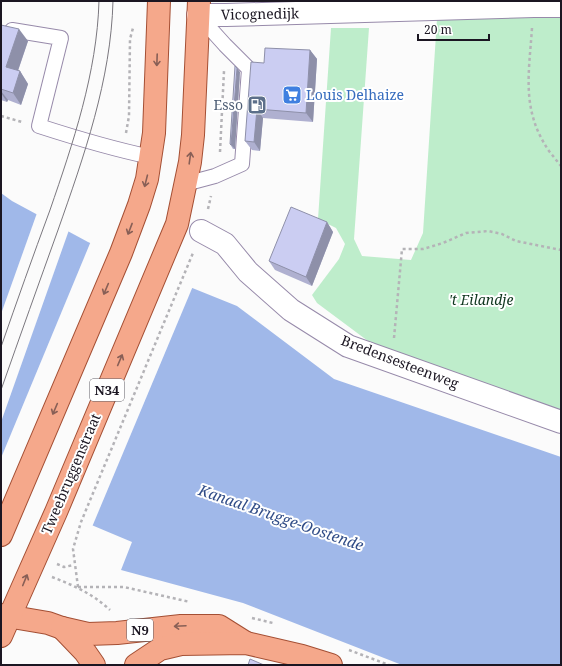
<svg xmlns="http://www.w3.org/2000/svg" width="562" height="666" viewBox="0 0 562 666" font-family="'Noto Serif',serif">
	<rect width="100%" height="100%" fill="#fbfbfb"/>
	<path fill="#beedcb" d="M497,16L561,17V414L372,344L317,303L312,295L339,259L345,244L336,228L318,219L331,28H369L354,239L362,256L411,260L423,233L437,19Z"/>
	<path fill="#a0b8e9" d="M1,193L12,201L88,242L165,277L237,306L334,379L561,457V665H402L243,603L121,570L132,542L1,487Z"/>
	<g fill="#fbfbfb">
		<path d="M37,213L69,230L1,422V314Z"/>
		<path d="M91,241L193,286L92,527L1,488V458Z"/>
	</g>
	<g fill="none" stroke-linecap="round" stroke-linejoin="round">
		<defs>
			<g id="service">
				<path d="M12,30L61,38L39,126C76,138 113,149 151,157"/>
				<path d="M185,184L215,176L242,164L249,69L225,45L198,15"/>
			</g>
			<g id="minor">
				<path d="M198,15H226L534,6H561"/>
				<path d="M201,231L225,244L248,272L291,310L348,346L561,422"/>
			</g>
			<g id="primary">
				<path d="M1,535L121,253L139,205L147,179L154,133L159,1"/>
				<path d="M1,615L48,623L62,628L88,634L117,633L181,626H219L246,643"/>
				<path d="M62,628L85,652L94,665"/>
				<path d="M1,636L56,512L177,224L190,162L193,135L199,1"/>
				<path d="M136,665L160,649L181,644L246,643L302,656L331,665"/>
			</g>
		</defs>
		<use href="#service" stroke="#978aaa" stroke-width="16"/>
		<use href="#minor" stroke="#978aaa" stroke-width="24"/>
		<use href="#primary" stroke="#a44f34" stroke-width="24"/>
		<g stroke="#b4b3b7" stroke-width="2.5" stroke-dasharray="3 3" stroke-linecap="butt">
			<path d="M532,28C529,74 521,110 549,151C553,156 557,161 561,166"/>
			<path d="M1,116L22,122"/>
			<path d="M126,133L129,116L130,39L133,28"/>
			<path d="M220,152L224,71"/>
			<path d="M208,209L211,196"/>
			<path d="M394,338L402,249H423L443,243L466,233L488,231L502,234L516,241L561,250"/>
			<path d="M57,564L64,567L74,565"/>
			<path d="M52,577C73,585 93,594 110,610"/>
			<path d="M78,587L73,549L81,522L193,253"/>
			<path d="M78,587H124L190,602"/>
			<path d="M252,618L273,623"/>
			<path d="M349,650L389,665"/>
		</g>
		<use href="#service" stroke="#fff" stroke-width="14"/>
		<use href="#minor" stroke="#fff" stroke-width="22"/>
		<use href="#primary" stroke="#f5a88b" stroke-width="22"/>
		<g stroke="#7a777e" stroke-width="1">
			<path d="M1,347C17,301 33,256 50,210C73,143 97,73 99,1"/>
			<path d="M1,390C20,336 39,283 58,230C84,156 111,80 113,1"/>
		</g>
	</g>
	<g fill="#afb0d0">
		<path d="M1,25L28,41L18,71H20L28,84L21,105L8,100L7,102L1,100Z"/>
		<path d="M310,50L317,59L313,122L263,118L260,151L252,150L245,141L264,63Z"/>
		<path d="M240,72L235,149H233L230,144Z"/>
		<path d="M327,222L333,232L312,286L275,270L269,261Z"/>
	</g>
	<g fill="#8e90a9">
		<path d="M19,29L28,41L15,79L6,67Z"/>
		<path d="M310,50L317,59L313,122L306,113Z"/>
		<path d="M237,68L240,72L235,149L231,145Z"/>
		<path d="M20,71L28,84L21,105L13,93Z"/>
		<path d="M1,91L8,100L7,102L1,93Z"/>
		<path d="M257,109L263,118L260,151L254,142Z"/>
		<path d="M327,222L333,232L312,286L306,277Z"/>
	</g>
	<g fill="#cbcdf2" stroke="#8e90a9">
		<path d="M1,25L19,29L6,67L20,71L13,93L1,89Z"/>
		<path d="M265,48L310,50L306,113L257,109L254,142L245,141L251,62L264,63Z"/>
		<path d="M235,66L237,68L231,145L230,144Z"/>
		<path d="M291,207L327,222L306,277L269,261Z"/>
		<path d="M250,659L264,665H248Z"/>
	</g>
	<defs><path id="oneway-shaft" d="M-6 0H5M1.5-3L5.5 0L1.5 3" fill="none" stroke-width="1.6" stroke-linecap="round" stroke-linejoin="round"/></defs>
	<g stroke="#885f56">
		<use href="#oneway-shaft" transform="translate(157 60) rotate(92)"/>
		<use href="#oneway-shaft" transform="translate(190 158) rotate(-82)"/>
		<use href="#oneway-shaft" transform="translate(146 181) rotate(104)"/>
		<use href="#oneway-shaft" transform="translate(130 229) rotate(111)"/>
		<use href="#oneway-shaft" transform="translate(106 289) rotate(113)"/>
		<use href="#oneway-shaft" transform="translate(120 360) rotate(-67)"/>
		<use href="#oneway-shaft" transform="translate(55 409) rotate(113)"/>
		<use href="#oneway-shaft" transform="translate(25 580) rotate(-68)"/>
		<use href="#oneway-shaft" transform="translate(180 626) rotate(177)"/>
	</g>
	<defs>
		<symbol id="supermarket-square" viewBox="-11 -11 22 22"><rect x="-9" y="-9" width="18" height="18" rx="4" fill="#3f7fe0" stroke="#fff"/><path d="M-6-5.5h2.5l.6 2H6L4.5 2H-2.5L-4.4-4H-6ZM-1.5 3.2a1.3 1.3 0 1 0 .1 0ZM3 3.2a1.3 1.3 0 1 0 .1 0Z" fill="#fff"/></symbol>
		<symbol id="fuel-square" viewBox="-11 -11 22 22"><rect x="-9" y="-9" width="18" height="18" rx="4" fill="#5c6f8a" stroke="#fff"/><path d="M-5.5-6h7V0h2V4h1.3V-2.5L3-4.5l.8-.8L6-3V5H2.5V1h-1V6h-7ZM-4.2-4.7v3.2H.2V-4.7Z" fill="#fff"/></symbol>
	</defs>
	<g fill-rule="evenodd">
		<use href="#supermarket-square" x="281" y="84" width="22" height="22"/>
		<use href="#fuel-square" x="246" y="94" width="22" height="22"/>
	</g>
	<g text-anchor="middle" stroke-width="4" stroke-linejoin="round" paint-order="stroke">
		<g fill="#fff" stroke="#5f5c64" stroke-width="1">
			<rect x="90" y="379" width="34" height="22" rx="3"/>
			<rect x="127" y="619" width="26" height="22" rx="3"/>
		</g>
		<g font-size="13" font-weight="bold" fill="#1b1622">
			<text x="107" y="395">N34</text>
			<text x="140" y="635">N9</text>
		</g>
		<g font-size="14" fill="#1b1622" stroke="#fff">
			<text transform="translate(260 14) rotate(-1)" y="5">Vicognedijk</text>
			<text transform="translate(400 362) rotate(21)" y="5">Bredensesteenweg</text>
			<text transform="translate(71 474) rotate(-67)" y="5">Tweebruggenstraat</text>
		</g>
		<g font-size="14" fill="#366cbe" stroke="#fff" text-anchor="start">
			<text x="306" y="100">Louis Delhaize</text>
		</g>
		<g font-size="14" fill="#4e5e75" stroke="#fff" text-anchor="end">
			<text x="243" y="110">Esso</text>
		</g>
		<g font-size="14" font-style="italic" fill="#0f361e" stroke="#fff">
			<text x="481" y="305">'t Eilandje</text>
		</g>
		<g font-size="15" font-style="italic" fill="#304c87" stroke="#fff">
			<text transform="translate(281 518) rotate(19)" y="5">Kanaal Brugge-Oostende</text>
		</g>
	</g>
	<rect width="562" height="666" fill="none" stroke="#1b1622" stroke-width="4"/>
	<path d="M418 34v6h71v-6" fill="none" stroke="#1b1622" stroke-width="2"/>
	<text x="424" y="34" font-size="12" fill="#1b1622" stroke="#ffffff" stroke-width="3" paint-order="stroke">20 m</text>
</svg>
